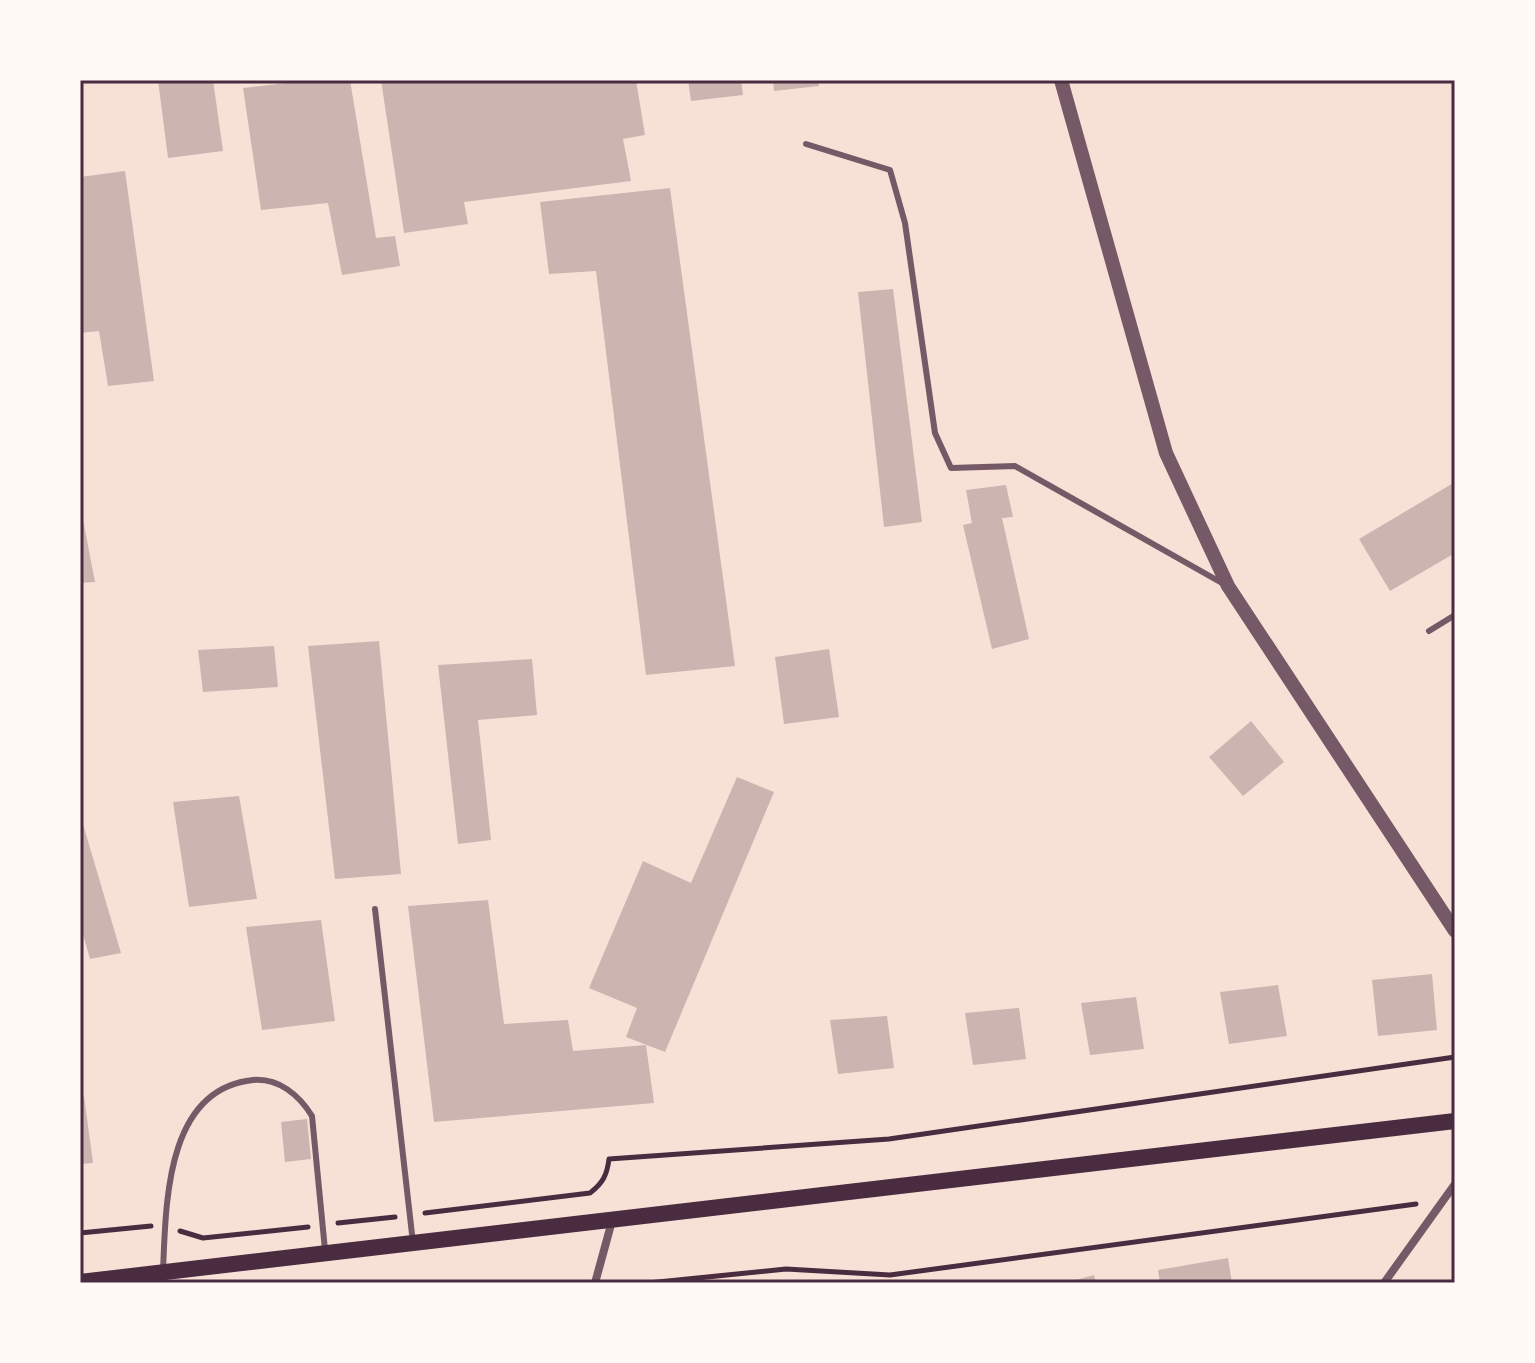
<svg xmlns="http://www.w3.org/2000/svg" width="1535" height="1363" viewBox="0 0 1535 1363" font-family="Rubik,sans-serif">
	<rect width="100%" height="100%" fill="#f7e1d7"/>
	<g fill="#ccb4b1">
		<path d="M158,80H213L223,151L168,158Z"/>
		<path d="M296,80H350L376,238L395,236L400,266L342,275L328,203L261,210L243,88L296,82Z"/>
		<path d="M381,80H636L645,135L623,139L631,181L464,202L468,224L404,233Z"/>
		<path d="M688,80H741L743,95L691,101Z"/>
		<path d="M773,80H818L819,86L774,91Z"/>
		<path d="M125,171L154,381L108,386L99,331L80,333V177Z"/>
		<path d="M670,188L735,666L646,675L596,271L549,274L540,202Z"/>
		<path d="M893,289L922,522L884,527L858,292Z"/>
		<path d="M1455,482V553L1390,591L1359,539Z"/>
		<path d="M1006,485L1013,517L1002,518L1029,639L992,649L963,525L972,523L966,490Z"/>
		<path d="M80,504L95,582L80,583Z"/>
		<path d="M379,641L401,874L335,879L308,646Z"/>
		<path d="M274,646L278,687L203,692L198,650Z"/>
		<path d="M829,649L839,717L784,724L775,657Z"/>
		<path d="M532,659L537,715L478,720L491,840L458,844L438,665Z"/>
		<path d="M1251,721L1284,762L1243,796L1209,757Z"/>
		<path d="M737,777L774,792L665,1052L626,1037L637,1008L589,988L643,861L691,883Z"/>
		<path d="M239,796L257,899L189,907L173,802Z"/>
		<path d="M80,814L121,953L90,959L80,924Z"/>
		<path d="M488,900L504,1024L568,1020L573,1051L646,1045L654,1103L434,1122L408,906Z"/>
		<path d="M321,920L335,1021L262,1030L246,927Z"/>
		<path d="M1432,974L1437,1030L1378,1036L1372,980Z"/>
		<path d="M1278,985L1287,1036L1229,1044L1220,992Z"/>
		<path d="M1136,997L1144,1049L1090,1055L1081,1003Z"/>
		<path d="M1019,1008L1026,1059L973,1065L965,1013Z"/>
		<path d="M887,1016L894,1068L838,1074L830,1020Z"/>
		<path d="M80,1096H84L93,1163L80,1164Z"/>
		<path d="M307,1119L311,1159L285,1162L281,1122Z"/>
		<path d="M1228,1258L1232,1283H1160L1158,1270Z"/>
		<path d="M1094,1275L1096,1283H1069L1068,1282Z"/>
	</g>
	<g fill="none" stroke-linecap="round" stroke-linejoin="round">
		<g stroke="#4a2c40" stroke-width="5">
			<path d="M425,1213L590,1193C603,1183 607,1175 609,1159L889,1139L1455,1057"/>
			<path d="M338,1223L395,1217"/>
			<path d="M180,1231L203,1238L308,1227"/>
			<path d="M80,1233L151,1226"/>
			<path d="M648,1283L786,1269L890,1275L1416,1204"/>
		</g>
		<g stroke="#755966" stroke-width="6">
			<path d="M806,144L890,170L905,223L935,433L951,468L1015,466L1222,583"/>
			<path d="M1429,631L1455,615"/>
			<path d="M375,909L413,1243"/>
			<path d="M163,1271C166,1205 165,1089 253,1080C279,1078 299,1095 312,1116L325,1250"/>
		</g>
		<g stroke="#755966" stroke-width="8">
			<path d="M595,1283L612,1221"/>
			<path d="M1384,1283L1455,1184"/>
		</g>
		<path stroke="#755966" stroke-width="14" d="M1061,80L1166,453L1228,586L1455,931"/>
		<path stroke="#4a2c40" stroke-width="16" d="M80,1282L1455,1121"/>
	</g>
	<rect width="1535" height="1363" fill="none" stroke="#fffaf5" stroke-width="164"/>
	<rect x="82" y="82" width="1371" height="1199" fill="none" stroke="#4a2c40" stroke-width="3"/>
</svg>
